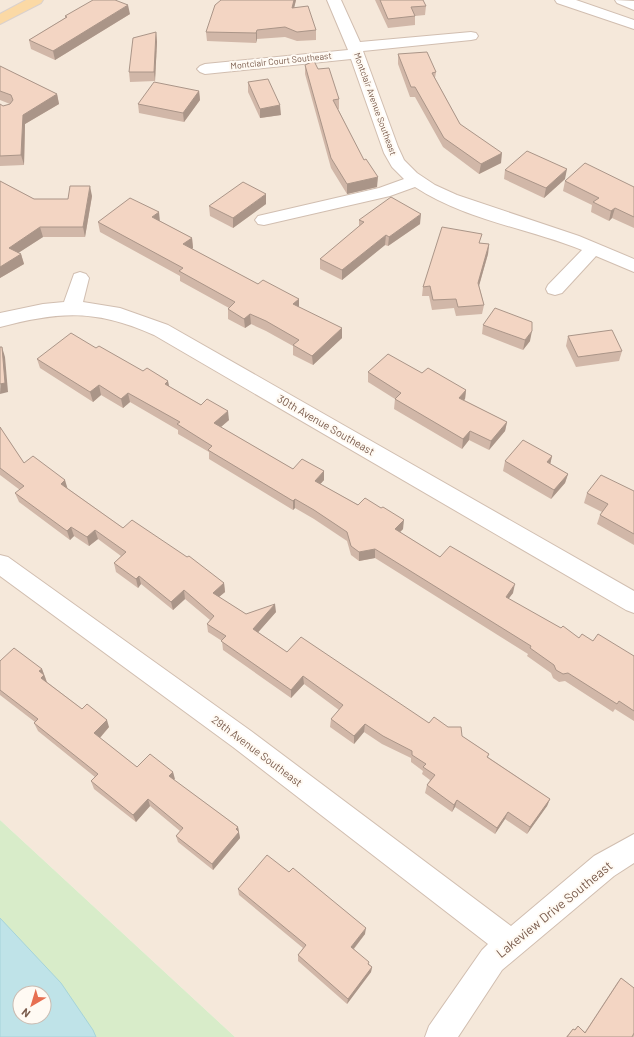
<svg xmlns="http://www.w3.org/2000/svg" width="634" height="1037" viewBox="0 0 634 1037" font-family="Barlow,sans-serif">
	<rect width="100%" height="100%" fill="#fdf6ec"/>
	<path fill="#f5e8da" d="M0,0H634V1037H235L0,820Z"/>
	<path fill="#d8ecc9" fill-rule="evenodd" d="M0,820L235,1037H0ZM20,993H44V1017H20Z"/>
	<path fill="#bfe3e8" stroke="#a5d3da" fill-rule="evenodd" d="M0,918L61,983L93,1030L96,1037H0ZM20,993H44V1017H20Z"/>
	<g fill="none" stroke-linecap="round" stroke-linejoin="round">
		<defs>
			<g id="minor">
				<path d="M327,0H341L360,42L471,32L476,33L478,36L476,39L471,40L363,51L398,147L404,160L417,173L435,185L457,195L579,236L634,259V272L596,256L562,293L555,295L548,293L546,289L548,285L582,250C527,228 465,220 415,187L390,196L264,225L258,224L255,220L258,216L379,188L404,179L392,167L384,153L351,59L205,74L200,72L197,69L200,66L205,64L348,50Z"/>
				<path d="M555,0H576L634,20V29L557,3Z"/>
				<path d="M615,0L634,1V10L617,3Z"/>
				<path d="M80,272L86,274L89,278L83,302L120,308L168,325L634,591V613L626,610L154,335C96,309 60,311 0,327V313L43,304L64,302L74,274Z"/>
				<path d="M0,555L8,557L251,731L511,926L594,856L634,834V863L614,876L502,970L458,1037H425L429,1026L482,950L488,944L233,747L0,576Z"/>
			</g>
			<path id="major" d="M26,0H43L41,3L0,24V14Z"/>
		</defs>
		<use href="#minor" stroke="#d1beb0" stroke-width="2"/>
		<use href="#major" stroke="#dad1cd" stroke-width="2"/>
		<use href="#minor" fill="#fff" fill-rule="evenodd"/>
		<use href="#major" fill="#fbd9a5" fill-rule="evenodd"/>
	</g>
	<g fill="#d1b7a8">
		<path d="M221,0H296L294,7L316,30V40L297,41L285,37L257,39L256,43L207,41L206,32Z"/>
		<path d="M375,0H423L426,6L425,15L415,16V25L388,28Z"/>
		<path d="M130,14L55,60L31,49L29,40L65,18V16Z"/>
		<path d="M156,32L157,42L155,81L130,82L129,72Z"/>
		<path d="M398,54L436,72L435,78L460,124L501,163L479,174L443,147L415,97H410L398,64Z"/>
		<path d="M305,65L318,69L339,99V109H338L377,187L347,194L331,168L305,74Z"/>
		<path d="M0,66L57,94L59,104L25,124L24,165L0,166V104L3,106L10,104L0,100Z"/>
		<path d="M248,82L281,115L260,118L248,92Z"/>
		<path d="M199,91L200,100L184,122L139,113L138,104Z"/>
		<path d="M505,170L565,179L544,198L504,179Z"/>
		<path d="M0,181L34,199H68L92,196L85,237H43L18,253L21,254L24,264L0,278Z"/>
		<path d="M565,181L634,187V228L612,218L609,221L591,212L592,205L563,191Z"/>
		<path d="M266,204L233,228L210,216L209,206Z"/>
		<path d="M359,220L420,224L388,246L385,245L342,280L320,269V259L359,227Z"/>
		<path d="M160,221L192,238L193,248L192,249L258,284L299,299V307L342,338L313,365L293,355V346L266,331L251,324L245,328L228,319V309L229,308L180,281V276L100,232L98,222Z"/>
		<path d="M481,243L489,244L488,254L479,285L484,305L482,314L456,316L454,308L432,310L429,296H422L423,287Z"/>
		<path d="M483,325L530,341L523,350L482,334Z"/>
		<path d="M568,336L622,351L619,361L576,367L566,346Z"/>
		<path d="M96,348L169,387L229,420L221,427L293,469L324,480L320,484L403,529L400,532L440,557L513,593L508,599L579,638L593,641L634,656V721L615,709L613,712L565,681L559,682L553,678L551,673L527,656L528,654L375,558L359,561L351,555L347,541L314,519L295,508L293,510L209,459V452L178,434V430L130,402L123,408L101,395L93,402L40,368L37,359Z"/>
		<path d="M368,372L466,390L465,399L464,400L507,422L505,431L489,450L469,440L462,449L394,409L395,399L368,382Z"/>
		<path d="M0,427L24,463L67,488L123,528L224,583L225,592L219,597L246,614L276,612L258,632L287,652L429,723L462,736L489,754L488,757L550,799L547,806L527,834L505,819L495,834L455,807L452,812L425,793L427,785L430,780L422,774L423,771L411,762V758L382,744L364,732L354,744L330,727L331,719L339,710L304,684L291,698L223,650L222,641L208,632L207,624L210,620L185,599L173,610L141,584L138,588L116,572L114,563L121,556L98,539L89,546L74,536L70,540L19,502L15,493L20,490L0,475Z"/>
		<path d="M552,456L550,464L568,474L565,483L551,499L503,471L505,461Z"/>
		<path d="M634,491V545L597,524L600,515L602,512L584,503L587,493Z"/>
		<path d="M0,661L42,669L47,682L82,709L109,727L100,738L137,767L173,772L174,780L238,827L240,838L213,870L178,842L176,836L180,831L150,806L136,822L94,789L91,781L95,777L38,731L34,723L35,722L0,695Z"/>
		<path d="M238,889L365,934L354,949L372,967L371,972L347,1004L298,961V955L303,948L239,895Z"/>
		<path d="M621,978L634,988V1037L632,1036V1037H566L573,1029L574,1030L578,1026L585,1032L617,983Z"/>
	</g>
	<g fill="#aa9588">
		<path d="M294,0H296L292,17V8Z"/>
		<path d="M128,5L130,14L55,60L53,51Z"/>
		<path d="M257,30V39L256,43V33Z"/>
		<path d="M156,32L157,42L155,81L154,72Z"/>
		<path d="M199,91L200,100L184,122L183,113Z"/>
		<path d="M57,94L59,104L25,124L24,165L21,155L23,115Z"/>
		<path d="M280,105L281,115L260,118V109Z"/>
		<path d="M502,153L501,163L479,174L481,164Z"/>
		<path d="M567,169L565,179L544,198L546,188Z"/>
		<path d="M378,177L377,187L347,194V184Z"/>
		<path d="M90,186L92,196L85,237L83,227Z"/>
		<path d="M266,194V204L233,228V218Z"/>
		<path d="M615,208L612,218L609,221L611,211Z"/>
		<path d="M159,212L160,222L152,217Z"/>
		<path d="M421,214L420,224L388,246L389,237Z"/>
		<path d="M40,227L43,237L12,257L9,248Z"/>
		<path d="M386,235L385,245L342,280V270Z"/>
		<path d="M192,238L193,248L185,254L183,244Z"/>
		<path d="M489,244L488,254L477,293L478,283Z"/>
		<path d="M21,254L24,264L0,278V267Z"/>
		<path d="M299,299V309L293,304Z"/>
		<path d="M250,314L251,324L245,328L244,319Z"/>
		<path d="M342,328V338L313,365L312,356Z"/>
		<path d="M532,331L530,341L523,350L525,340Z"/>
		<path d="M2,347L5,357L8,392L0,394Z"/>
		<path d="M168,381L170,390L165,384Z"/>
		<path d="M99,385L101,395L93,402L90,392Z"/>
		<path d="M466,390L465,399L457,407L459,398Z"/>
		<path d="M128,393L130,402L123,408L121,399Z"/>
		<path d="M228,411L229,420L215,432L214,423Z"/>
		<path d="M507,422L505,431L489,450L491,441Z"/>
		<path d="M470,431L469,440L462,449L463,439Z"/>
		<path d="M552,456L550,465L547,462Z"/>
		<path d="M324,471V480L315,490V481Z"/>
		<path d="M568,474L565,483L551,499L554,490Z"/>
		<path d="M65,480L68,490L61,484Z"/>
		<path d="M295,499V508L293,510V501Z"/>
		<path d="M404,520L403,529L394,538L395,529Z"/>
		<path d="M71,527L74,536L70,540L67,531Z"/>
		<path d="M95,530L98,539L89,546L87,537Z"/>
		<path d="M375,549V558L359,561V552Z"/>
		<path d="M139,576L141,584L138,588L136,579Z"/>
		<path d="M224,583L225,592L214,601L213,593Z"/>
		<path d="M515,584L513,593L503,606L506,597Z"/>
		<path d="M184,590L185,599L173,610L171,602Z"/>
		<path d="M275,604L276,612L254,637L253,629Z"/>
		<path d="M42,669L45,677L47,683L41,678L39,671Z"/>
		<path d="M303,676L304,684L291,698V690Z"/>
		<path d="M107,720L109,727L97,741L94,733Z"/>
		<path d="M365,724L364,732L354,744V736Z"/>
		<path d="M173,772L175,779L171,783L169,776Z"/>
		<path d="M148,799L150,806L136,822L133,815Z"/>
		<path d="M550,799L547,806L527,834L530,827Z"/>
		<path d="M457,800L455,807L452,812L454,805Z"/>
		<path d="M508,812L505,819L495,834L497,828Z"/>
		<path d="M238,827L240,838L213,870L212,864Z"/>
		<path d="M366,928L365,934L351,952V947Z"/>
		<path d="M372,967L371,972L347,1004L348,999Z"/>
	</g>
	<g fill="#f3d5c3" stroke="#aa9588">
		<path d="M93,0H115L128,5L53,51L29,40L67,17L65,16Z"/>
		<path d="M221,0H294L292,8L308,6L316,30L297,32L285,27L257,30L256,33L206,32L215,5Z"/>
		<path d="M380,0H423L426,6L411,7L415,16L388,19Z"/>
		<path d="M156,32L154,72H129L133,38Z"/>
		<path d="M427,52L436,72L432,73L460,124L502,153L481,164L444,138L415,87H411L398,54Z"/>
		<path d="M314,61L318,69L329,68L339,99L333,100L364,160L366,159L378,177L347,184L331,158L305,65Z"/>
		<path d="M0,66L57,94L23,115L21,155L0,156V104L3,106L10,104L13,100L11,95L0,91Z"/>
		<path d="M268,79L280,105L260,109L248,82Z"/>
		<path d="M154,82L199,91L183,113L138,104Z"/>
		<path d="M527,151L567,169L546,188L505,170Z"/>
		<path d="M585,163L634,187V217L615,208L611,211L593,202L599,198L565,181Z"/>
		<path d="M0,181L34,199H68L70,186H90L83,227H40L9,248L21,254L0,267Z"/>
		<path d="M243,182L266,194L233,218L209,206Z"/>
		<path d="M391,197L421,214L389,237L386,235L342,270L320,259L364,222L359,220Z"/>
		<path d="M130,198L159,212L152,217L192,238L183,244L258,284L263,280L299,299L293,304L342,328L312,356L293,345L299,340L266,321L250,314L244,319L228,309L235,302L179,271L183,268L98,222Z"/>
		<path d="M442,227L482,234L479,243L489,244L478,283L484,305L458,307L456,299L433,300L430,286L423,287Z"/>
		<path d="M495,308L532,322V331L525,340L483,325Z"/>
		<path d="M612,330L622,351L578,357L568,336Z"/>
		<path d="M71,333L96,348L99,346L143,371L147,368L168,381L165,384L201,405L207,399L228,411L214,423L293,469L302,459L324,471L315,481L358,505L365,498L381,508L383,507L404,520L395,529L440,557L450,546L515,584L506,597L561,628L563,626L579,638L582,634L593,641L598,634L634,656V711L619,701L617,704L568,673L563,674L556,670L554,665L530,648L531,646L375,549L359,552L351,546L347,532L314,510L295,499L293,501L208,450L212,446L177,424L180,422L128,393L121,399L99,385L90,392L37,359Z"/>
		<path d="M0,347H2L5,383L0,384Z"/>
		<path d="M388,354L422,373L428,368L466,390L459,398L507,422L491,441L470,431L463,439L395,399L401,393L368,372Z"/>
		<path d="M0,427L24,463L33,456L65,480L61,484L123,528L132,520L187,557L189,556L224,583L213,593L246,614L275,604L253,629L287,652L301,637L429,723L434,717L448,727H461L462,736L489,754L487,757L550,799L530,827L508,812L497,828L457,800L454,805L427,785L435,775L423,767L426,764L412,755V751L383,736L365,724L354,736L331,719L343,705L303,676L291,690L221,641L226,636L207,624L214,616L184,590L171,602L139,576L136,579L114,563L126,552L95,530L87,537L71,527L67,531L15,493L24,486L0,468Z"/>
		<path d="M523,440L552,456L547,462L568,474L554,490L505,461Z"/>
		<path d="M601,475L634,491V534L600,515L608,504L587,493Z"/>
		<path d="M14,648L42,669L39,671L44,675L41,678L82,709L87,704L107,720L94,733L137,767L150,754L173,772L169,776L238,827L236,829L239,832L212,864L176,836L183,828L148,799L133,815L91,781L98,774L34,723L38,719L0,690V661Z"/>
		<path d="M267,855L289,872L293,868L366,928L351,947L369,962L368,964L372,967L348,999L298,955L306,945L238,889Z"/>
		<path d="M621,978L634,988V1033L632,1037H567L573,1029L575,1030L578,1026L585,1033Z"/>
	</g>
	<g text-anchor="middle" stroke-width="4" stroke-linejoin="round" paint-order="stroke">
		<g font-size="9" fill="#7a5c4d" stroke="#fffaf3">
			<text transform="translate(281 61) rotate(-6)" y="3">Montclair Court Southeast</text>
			<text transform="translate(375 104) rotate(70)" y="3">Montclair Avenue Southeast</text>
		</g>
		<g font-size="11" fill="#7a5c4d" stroke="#fffaf3">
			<text transform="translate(326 425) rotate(30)" y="4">30th Avenue Southeast</text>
			<text transform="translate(257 751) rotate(37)" y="4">29th Avenue Southeast</text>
		</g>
		<g font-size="13" fill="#7a5c4d" stroke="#fffaf3">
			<text transform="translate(554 909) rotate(-39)" y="5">Lakeview Drive Southeast</text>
		</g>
	</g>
	<g transform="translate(32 1005) rotate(218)"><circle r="19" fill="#fffaf3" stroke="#cabbb1"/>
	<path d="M0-3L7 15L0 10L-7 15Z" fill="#e76f51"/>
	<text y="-6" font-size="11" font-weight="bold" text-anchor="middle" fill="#7a5c4d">N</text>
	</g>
</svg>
